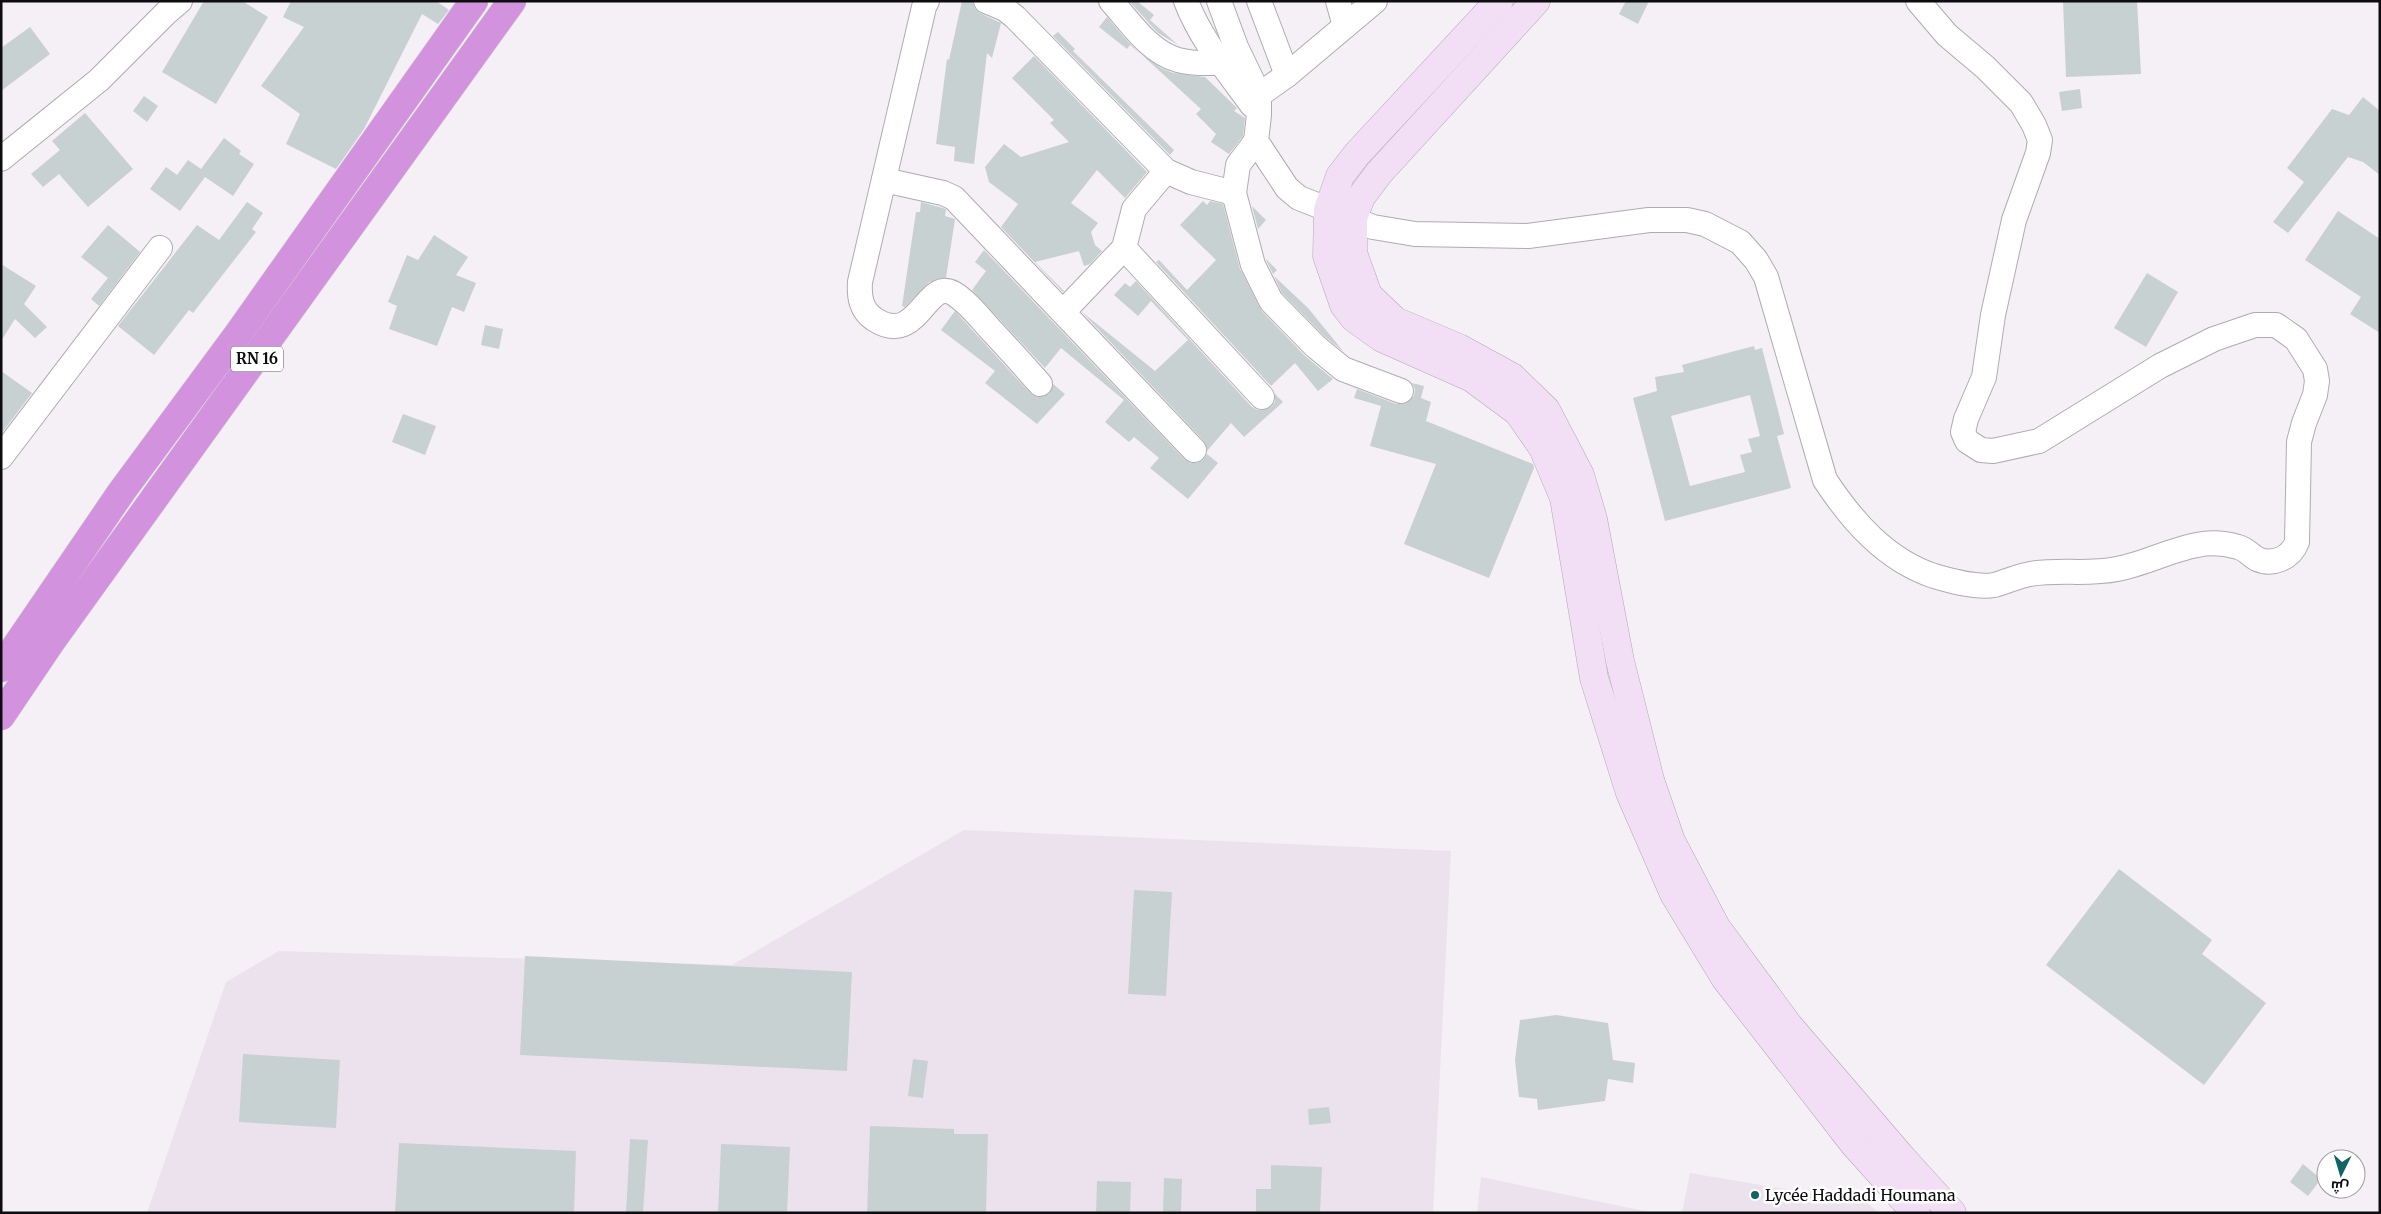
<svg xmlns="http://www.w3.org/2000/svg" width="2381" height="1214" viewBox="0 0 2381 1214" font-family="Merriweather,Cairo,serif">
	<rect width="100%" height="100%" fill="#f5eff6"/>
	<g fill="#ece2ee">
		<path d="M964,830L1451,851L1433,1213H147L226,982L279,951L732,965Z"/>
		<path d="M1690,1173L1868,1203L1878,1213H1682Z"/>
		<path d="M1481,1177L1654,1213H1477Z"/>
	</g>
	<g fill="#c8d1d1" fill-rule="evenodd">
		<path d="M204,1H242L268,17L216,104L162,72Z"/>
		<path d="M291,1H436L449,10L438,24L422,14L364,129L336,169L286,144L300,114L261,86L304,27L283,17Z"/>
		<path d="M962,1H972L975,9L980,13L1001,23L992,58L987,53L974,164L954,161L955,147L936,144L947,59L949,60Z"/>
		<path d="M1129,1H1137L1154,15L1150,20L1178,45L1158,33Z"/>
		<path d="M1626,1H1649L1638,24L1619,14Z"/>
		<path d="M2063,1H2137L2141,74L2066,77Z"/>
		<path d="M1107,17L1123,36L1139,53L1130,45L1127,49L1099,27Z"/>
		<path d="M30,27L50,54L1,91V48Z"/>
		<path d="M1058,32L1075,49L1073,51L1174,150L1170,155L1053,36Z"/>
		<path d="M1141,54L1161,68L1173,73L1205,77L1237,108L1234,111L1245,118L1243,136L1229,154L1211,142L1216,134L1196,114L1201,109Z"/>
		<path d="M1034,56L1147,172L1125,198L1097,170L1071,203L1098,223L1091,232L1095,245L1102,251L1090,264L1084,266L1079,251L1035,262L1064,291L1063,292L1001,227L1018,204L989,182L985,167L1004,144L1021,157L1069,142L1050,123L1054,120L1012,78Z"/>
		<path d="M2080,89L2082,108L2062,111L2059,92Z"/>
		<path d="M144,96L158,106L147,122L133,111Z"/>
		<path d="M2363,97L2380,111V175L2363,162L2348,157L2288,233L2273,222L2304,182L2287,168L2332,109L2349,115Z"/>
		<path d="M85,113L133,169L88,207L59,174L43,187L31,174L60,150L52,141Z"/>
		<path d="M224,138L241,151L239,154L254,164L233,196L205,177L180,211L150,189L166,167L177,175L188,160L201,169Z"/>
		<path d="M1203,201L1207,205L1210,201L1223,204L1240,269L1261,310L1305,356L1333,379L1318,391L1295,363L1271,386L1156,262L1159,260L1187,290L1216,260L1180,225Z"/>
		<path d="M247,202L263,213L252,229L256,232L193,313L189,310L154,355L118,326L197,225L219,240Z"/>
		<path d="M921,202L946,209L945,216L955,219L946,278L929,282L905,307L902,306L916,212H920Z"/>
		<path d="M1252,206L1266,220L1258,229Z"/>
		<path d="M2338,211L2380,239V333L2350,314L2361,297L2305,260Z"/>
		<path d="M108,225L140,252L99,306L91,299L108,278L81,257Z"/>
		<path d="M434,235L468,257L456,275L476,283L464,312L452,307L437,346L389,329L397,306L388,302L407,255L418,260Z"/>
		<path d="M984,250L1184,459L1190,463H1197L1203,460L1207,454L1218,463L1188,499L1150,468L1159,458L1134,437L1129,442L1105,422L1124,400L1061,348L1045,368L972,290L986,271L975,262Z"/>
		<path d="M1266,259L1277,270L1273,274L1266,260Z"/>
		<path d="M1,264L36,286L24,304L47,327L35,338L15,319L1,341Z"/>
		<path d="M2147,273L2178,292L2146,347L2114,328Z"/>
		<path d="M1274,276L1308,308L1343,351L1324,336L1282,293Z"/>
		<path d="M1136,281L1252,407L1258,410L1271,407L1275,402V394L1283,402L1244,437L1231,423L1207,451L1204,441L1082,312L1155,371L1188,340L1151,301L1138,316L1114,295L1125,283L1130,287Z"/>
		<path d="M955,311L1030,393L1036,397H1043L1049,394L1053,384L1065,394L1037,424L985,383L995,371L941,330Z"/>
		<path d="M485,325L503,329L499,349L481,345Z"/>
		<path d="M1754,346L1755,350L1762,348L1784,434L1777,436L1791,488L1665,521L1633,398L1657,391L1655,377L1684,372L1682,365ZM1750,395L1760,436L1748,439L1752,452L1740,455L1745,472L1690,486L1671,416Z"/>
		<path d="M1,371L32,393L1,434Z"/>
		<path d="M1412,383L1424,386L1421,398L1431,402L1426,421L1533,464L1534,468L1489,578L1404,544L1436,464L1370,446L1381,406L1354,398L1357,389L1396,404H1404L1414,396L1415,389Z"/>
		<path d="M403,414L436,426L425,455L392,442Z"/>
		<path d="M2119,869L2212,940L2202,954L2266,1003L2204,1085L2046,965Z"/>
		<path d="M1134,890L1172,892L1166,996L1128,994Z"/>
		<path d="M525,956L852,972L847,1071L520,1055Z"/>
		<path d="M1556,1015L1608,1023L1613,1060L1635,1063L1633,1083L1608,1079L1605,1101L1538,1110L1537,1099L1519,1097L1515,1060L1520,1020Z"/>
		<path d="M243,1054L340,1060L336,1128L239,1122Z"/>
		<path d="M913,1059L928,1061L923,1098L908,1096Z"/>
		<path d="M1329,1107L1331,1123L1309,1125L1308,1109Z"/>
		<path d="M870,1126L954,1129V1134H988L986,1213H867Z"/>
		<path d="M630,1139L648,1140L643,1213H626Z"/>
		<path d="M399,1143L576,1151L574,1213H395Z"/>
		<path d="M721,1144L790,1147L787,1213H718Z"/>
		<path d="M2303,1164L2321,1179L2308,1196L2290,1182Z"/>
		<path d="M1271,1165L1322,1167L1320,1213H1256V1189H1271Z"/>
		<path d="M1164,1178L1182,1179L1181,1213H1163Z"/>
		<path d="M1097,1181L1131,1182L1130,1213H1096Z"/>
	</g>
	<g fill="none" stroke-linecap="round" stroke-linejoin="round">
		<defs>
			<g id="street">
				<path d="M927,1L924,7L860,282C859,297 861,310 874,319C918,348 925,278 953,293C968,302 980,318 991,330C1008,348 1024,366 1040,384"/>
				<path d="M986,1L1005,9L1015,17L1166,171L1191,182L1234,193"/>
				<path d="M1111,1C1130,22 1149,52 1178,60C1191,64 1207,63 1221,63"/>
				<path d="M1186,1C1201,40 1228,72 1252,105"/>
				<path d="M1219,1L1236,47L1259,95V115L1256,141L1287,188L1299,198L1373,227L1415,234L1528,236L1649,220H1687L1705,224L1740,242L1756,260L1766,277L1825,480C1852,521 1886,560 1934,576C1951,581 1976,588 1994,585C2006,582 2018,576 2030,574C2059,569 2088,575 2117,569C2144,564 2170,550 2197,545C2211,542 2224,543 2238,547C2246,549 2250,555 2257,559C2273,566 2291,558 2297,542L2299,442L2304,423L2315,395L2317,381L2315,369L2296,339L2276,325H2255L2214,339L2160,366L2039,441L1993,451L1981,450L1967,441L1963,432L1966,419L1984,377L1993,315L2014,220L2038,153L2040,140L2034,125L2021,103L1985,67L1947,35L1918,1"/>
				<path d="M1259,1L1287,75"/>
				<path d="M1338,1L1345,26"/>
				<path d="M1259,95L1287,75L1375,1"/>
				<path d="M1256,141L1238,165L1234,193L1253,265L1271,301L1315,346L1343,369L1401,391"/>
				<path d="M1,159L99,80L167,12L180,1"/>
				<path d="M884,180L943,193L954,198L1194,450"/>
				<path d="M1124,248L1262,397"/>
				<path d="M1063,312L1124,248L1134,209L1166,171"/>
				<path d="M1,457L160,248"/>
			</g>
			<g id="secondary">
				<path d="M1499,1L1357,154L1340,176L1328,210L1327,256L1344,305L1354,318L1382,338L1472,378L1518,412L1543,448L1564,498L1594,678L1630,793L1674,894L1725,978L1854,1144L1916,1213"/>
				<path d="M1536,1L1379,173L1361,197L1353,218V253L1368,295L1395,321L1459,348L1512,377L1546,410L1580,475L1593,519L1620,661L1650,780L1671,841L1716,927L1789,1026L1903,1159L1952,1213"/>
			</g>
			<g id="highway">
				<path d="M1,668L122,491L238,334L474,1"/>
				<path d="M1,716L53,639L512,1"/>
			</g>
		</defs>
		<use href="#street" stroke="#b0abb1" stroke-width="26"/>
		<use href="#secondary" stroke="#b0abb1" stroke-width="29"/>
		<use href="#highway" stroke="#cfcecf" stroke-width="29"/>
		<use href="#street" stroke="#fff" stroke-width="24"/>
		<use href="#secondary" stroke="#f2def5" stroke-width="28"/>
		<use href="#highway" stroke="#d392de" stroke-width="28"/>
	</g>
	<circle fill="#136364" stroke="#fff" stroke-width="2" cx="1755" cy="1195" r="5"/>
	<g text-anchor="middle" stroke-width="5" stroke-linejoin="round" paint-order="stroke">
		<rect fill="#fff" stroke="#565556" stroke-width="1" x="231" y="346.5" width="52" height="25" rx="4"/>
		<g font-size="15" font-weight="bold" fill="#0d0c0e">
			<text x="257" y="364">RN 16</text>
		</g>
		<g font-size="16" fill="#0d0c0e" stroke="#fff" text-anchor="start">
			<text x="1765" y="1201">Lycée Haddadi Houmana</text>
		</g>
	</g>
	<rect width="2381" height="1214" fill="none" stroke="#0d0c0e" stroke-width="5"/>
	<g transform="translate(2341 1174) rotate(185)"><circle r="24" fill="#ffffff" stroke="#9e9e9f"/>
	<path d="M0-4L9 19L0 12L-9 19Z" fill="#136364"/>
	<text y="-8" font-size="14" font-weight="bold" text-anchor="middle" fill="#0d0c0e">ش</text>
	</g>
</svg>
